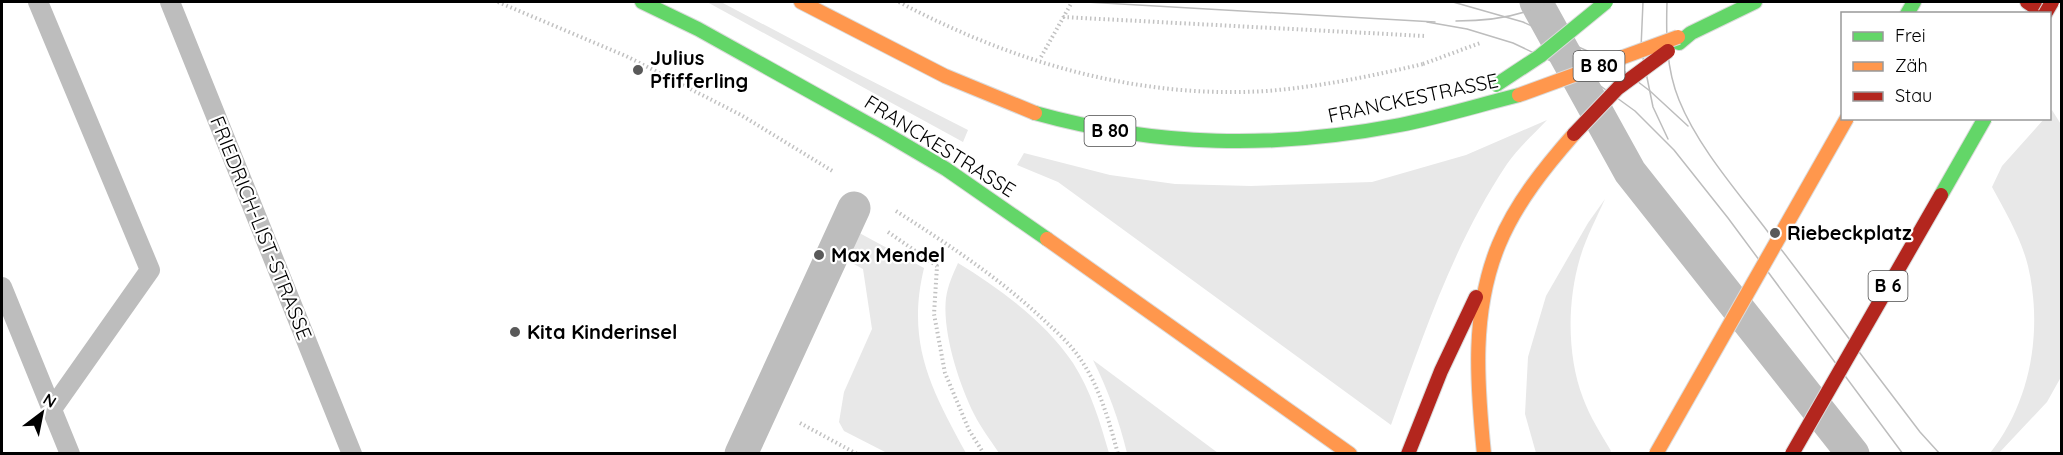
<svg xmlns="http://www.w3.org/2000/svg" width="2063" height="455" viewBox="0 0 2063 455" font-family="Quicksand,sans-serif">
	<rect width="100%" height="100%" fill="#fff"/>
	<g fill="#e8e8e8">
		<path d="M707,2H721L852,71L968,130L963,142Z"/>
		<path d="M2052,110L2062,126L2061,377L2047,402L1999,453H1990C2031,402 2043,330 2028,266C2021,238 2006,213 1992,187L2002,166L2044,119L2050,118Z"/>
		<path d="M1547,120C1534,134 1518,148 1507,164C1454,243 1423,336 1391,425L1058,182L1017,165L1024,153L1110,175L1175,184L1251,186L1372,182L1466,155Z"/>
		<path d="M1605,199C1596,219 1586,238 1580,258C1567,302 1567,356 1583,398C1590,417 1601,434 1611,451L1609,454L1536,453L1525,414L1528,357L1546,296L1588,223Z"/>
		<path d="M852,229L924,268C906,343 931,389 966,453H887L844,431L839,422L844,392L872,329L863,269L839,256Z"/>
		<path d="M958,263C999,288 1046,322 1073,363C1091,391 1100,422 1109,453H999C991,441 981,428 974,414C959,384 942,332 946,298C948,285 953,274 958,263Z"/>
		<path d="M1093,360L1218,453H1127C1119,420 1108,390 1093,360Z"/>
	</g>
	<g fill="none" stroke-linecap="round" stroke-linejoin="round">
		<defs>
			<g id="fast">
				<path d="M642,2L698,29L883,132L946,169L1047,239"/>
				<path d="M1907,14L1914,2"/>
				<path d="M1679,43L1691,33L1755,2"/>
				<path d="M1035,113C1157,147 1275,149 1400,125C1440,117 1479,105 1519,95"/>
			</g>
			<g id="slow">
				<path d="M801,2L945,76L1035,113"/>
				<path d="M1047,239L1350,454"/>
				<path d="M1484,454C1477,384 1471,311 1499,244C1516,203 1545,167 1574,134"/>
			</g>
			<g id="jam">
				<path d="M2027,2L2045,14"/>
				<path d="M1408,454L1441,371L1476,297"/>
			</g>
		</defs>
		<use href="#fast" stroke="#dbdbdb" stroke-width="16"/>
		<use href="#slow" stroke="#dbdbdb" stroke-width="16"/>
		<use href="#jam" stroke="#dbdbdb" stroke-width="16"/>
		<g stroke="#c2c2c2" stroke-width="4" stroke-dasharray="1.5 3" stroke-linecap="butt">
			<path d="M498,2L626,56L741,115L834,172"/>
			<path d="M899,2C1012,62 1137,99 1266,91C1319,87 1372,76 1423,64"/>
			<path d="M1063,17L1425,36"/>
			<path d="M1041,57L1072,2"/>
			<path d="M896,211C949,245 1001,279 1047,323C1059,334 1072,346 1081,360C1100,388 1109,421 1118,454"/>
			<path d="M888,232L937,266L934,314L945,373L969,430L984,454"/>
			<path d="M800,423L857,454"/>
		</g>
		<g stroke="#bdbdbd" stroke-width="20">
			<path d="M38,2L150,270L52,409"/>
			<path d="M170,2L352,454"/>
			<path d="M2,287L70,454"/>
		</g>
		<g stroke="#bdbdbd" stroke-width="33">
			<path d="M1536,2L1630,172L1853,454"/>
			<path d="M741,454L854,208"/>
		</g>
		<use href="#fast" stroke="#63d668" stroke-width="14"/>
		<use href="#slow" stroke="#ff974d" stroke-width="14"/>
		<use href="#jam" stroke="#b3261e" stroke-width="14"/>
		<g stroke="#bdbdbd" stroke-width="1.5">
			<path d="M1086,2L1435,22"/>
			<path d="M1453,2L1523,22L1612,62L1650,91L1688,126"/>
			<path d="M1643,2L1641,48L1653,107L1668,139"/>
			<path d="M1667,2C1666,35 1666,68 1679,100C1698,147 1737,191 1768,232C1819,299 1869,365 1920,432L1940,454"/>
			<path d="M1456,21C1487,21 1521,17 1549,2"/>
			<path d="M1427,22L1467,29L1513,43L1595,82L1635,111L1674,150L1728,218L1903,454"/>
		</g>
		<defs>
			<g id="fast-bridge">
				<path d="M1496,85L1540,56L1606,2"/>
				<path d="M1941,195L1985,118"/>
			</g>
			<g id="slow-bridge">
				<path d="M1519,95L1678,37"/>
				<path d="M1656,454L1847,118"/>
			</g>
			<g id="jam-bridge">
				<path d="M2045,14L2052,2"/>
				<path d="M1574,134L1618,88L1668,51"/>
				<path d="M1792,454L1941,195"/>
			</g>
		</defs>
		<use href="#fast-bridge" stroke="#dbdbdb" stroke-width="16" stroke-linecap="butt"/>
		<use href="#slow-bridge" stroke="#dbdbdb" stroke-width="16" stroke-linecap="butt"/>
		<use href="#jam-bridge" stroke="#dbdbdb" stroke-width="16" stroke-linecap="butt"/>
		<path stroke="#c2c2c2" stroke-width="4" stroke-dasharray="1.5 3" stroke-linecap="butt" d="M1423,64L1480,43"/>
		<use href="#fast-bridge" stroke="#63d668" stroke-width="14"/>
		<use href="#slow-bridge" stroke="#ff974d" stroke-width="14"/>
		<use href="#jam-bridge" stroke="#b3261e" stroke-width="14"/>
	</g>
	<g fill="#595959" stroke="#fff" stroke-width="2">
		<circle cx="638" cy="70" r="6"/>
		<circle cx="1775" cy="233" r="6"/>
		<circle cx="819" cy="255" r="6"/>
		<circle cx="515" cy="332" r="6"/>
	</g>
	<g text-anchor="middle" stroke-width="4.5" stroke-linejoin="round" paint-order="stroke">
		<g fill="#fff" stroke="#4c4c4c" stroke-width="1.5">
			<rect x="1573.5" y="51" width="51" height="30" rx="4.5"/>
			<rect x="1084.5" y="116" width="51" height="30" rx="4.5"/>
			<rect x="1868.5" y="271" width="39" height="30" rx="4.5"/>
		</g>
		<g font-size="18" font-weight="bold" fill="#000">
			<text x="1599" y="72">B 80</text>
			<text x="1110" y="137">B 80</text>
			<text x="1888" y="292">B 6</text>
		</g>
		<g font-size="20" font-weight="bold" fill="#000" stroke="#fff" text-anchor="start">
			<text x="650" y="65">Julius<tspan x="650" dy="23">Pfifferling</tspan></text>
			<text x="1787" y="240">Riebeckplatz</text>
			<text x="831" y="262">Max Mendel</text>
			<text x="527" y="339">Kita Kinderinsel</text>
		</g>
		<g font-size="20" fill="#000" stroke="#fff">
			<text transform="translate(1413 98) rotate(-12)" y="7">FRANCKESTRASSE</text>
			<text transform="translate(940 146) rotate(32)" y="7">FRANCKESTRASSE</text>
			<text transform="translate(261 228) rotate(68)" y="7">FRIEDRICH-LIST-STRASSE</text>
		</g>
	</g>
	<rect width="2063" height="455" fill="none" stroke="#000000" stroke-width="6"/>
	<rect x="1841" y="12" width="210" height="108" fill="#ffffff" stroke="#999999" stroke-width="1.5"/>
	<rect x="1853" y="32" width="30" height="9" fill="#63d668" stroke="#999999" stroke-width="1.5"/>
	<text x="1895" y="42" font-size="18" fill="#000000">Frei</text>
	<rect x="1853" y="62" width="30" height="9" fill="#ff974d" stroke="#999999" stroke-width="1.5"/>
	<text x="1895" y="72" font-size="18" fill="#000000">Zäh</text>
	<rect x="1853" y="92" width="30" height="9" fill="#b3261e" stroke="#999999" stroke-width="1.5"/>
	<text x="1895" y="102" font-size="18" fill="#000000">Stau</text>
	<g transform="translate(42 413) rotate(32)" stroke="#ffffff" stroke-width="4.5" paint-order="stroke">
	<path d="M0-4.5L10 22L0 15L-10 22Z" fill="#000000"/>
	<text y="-9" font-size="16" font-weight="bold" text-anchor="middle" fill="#000000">N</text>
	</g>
</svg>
